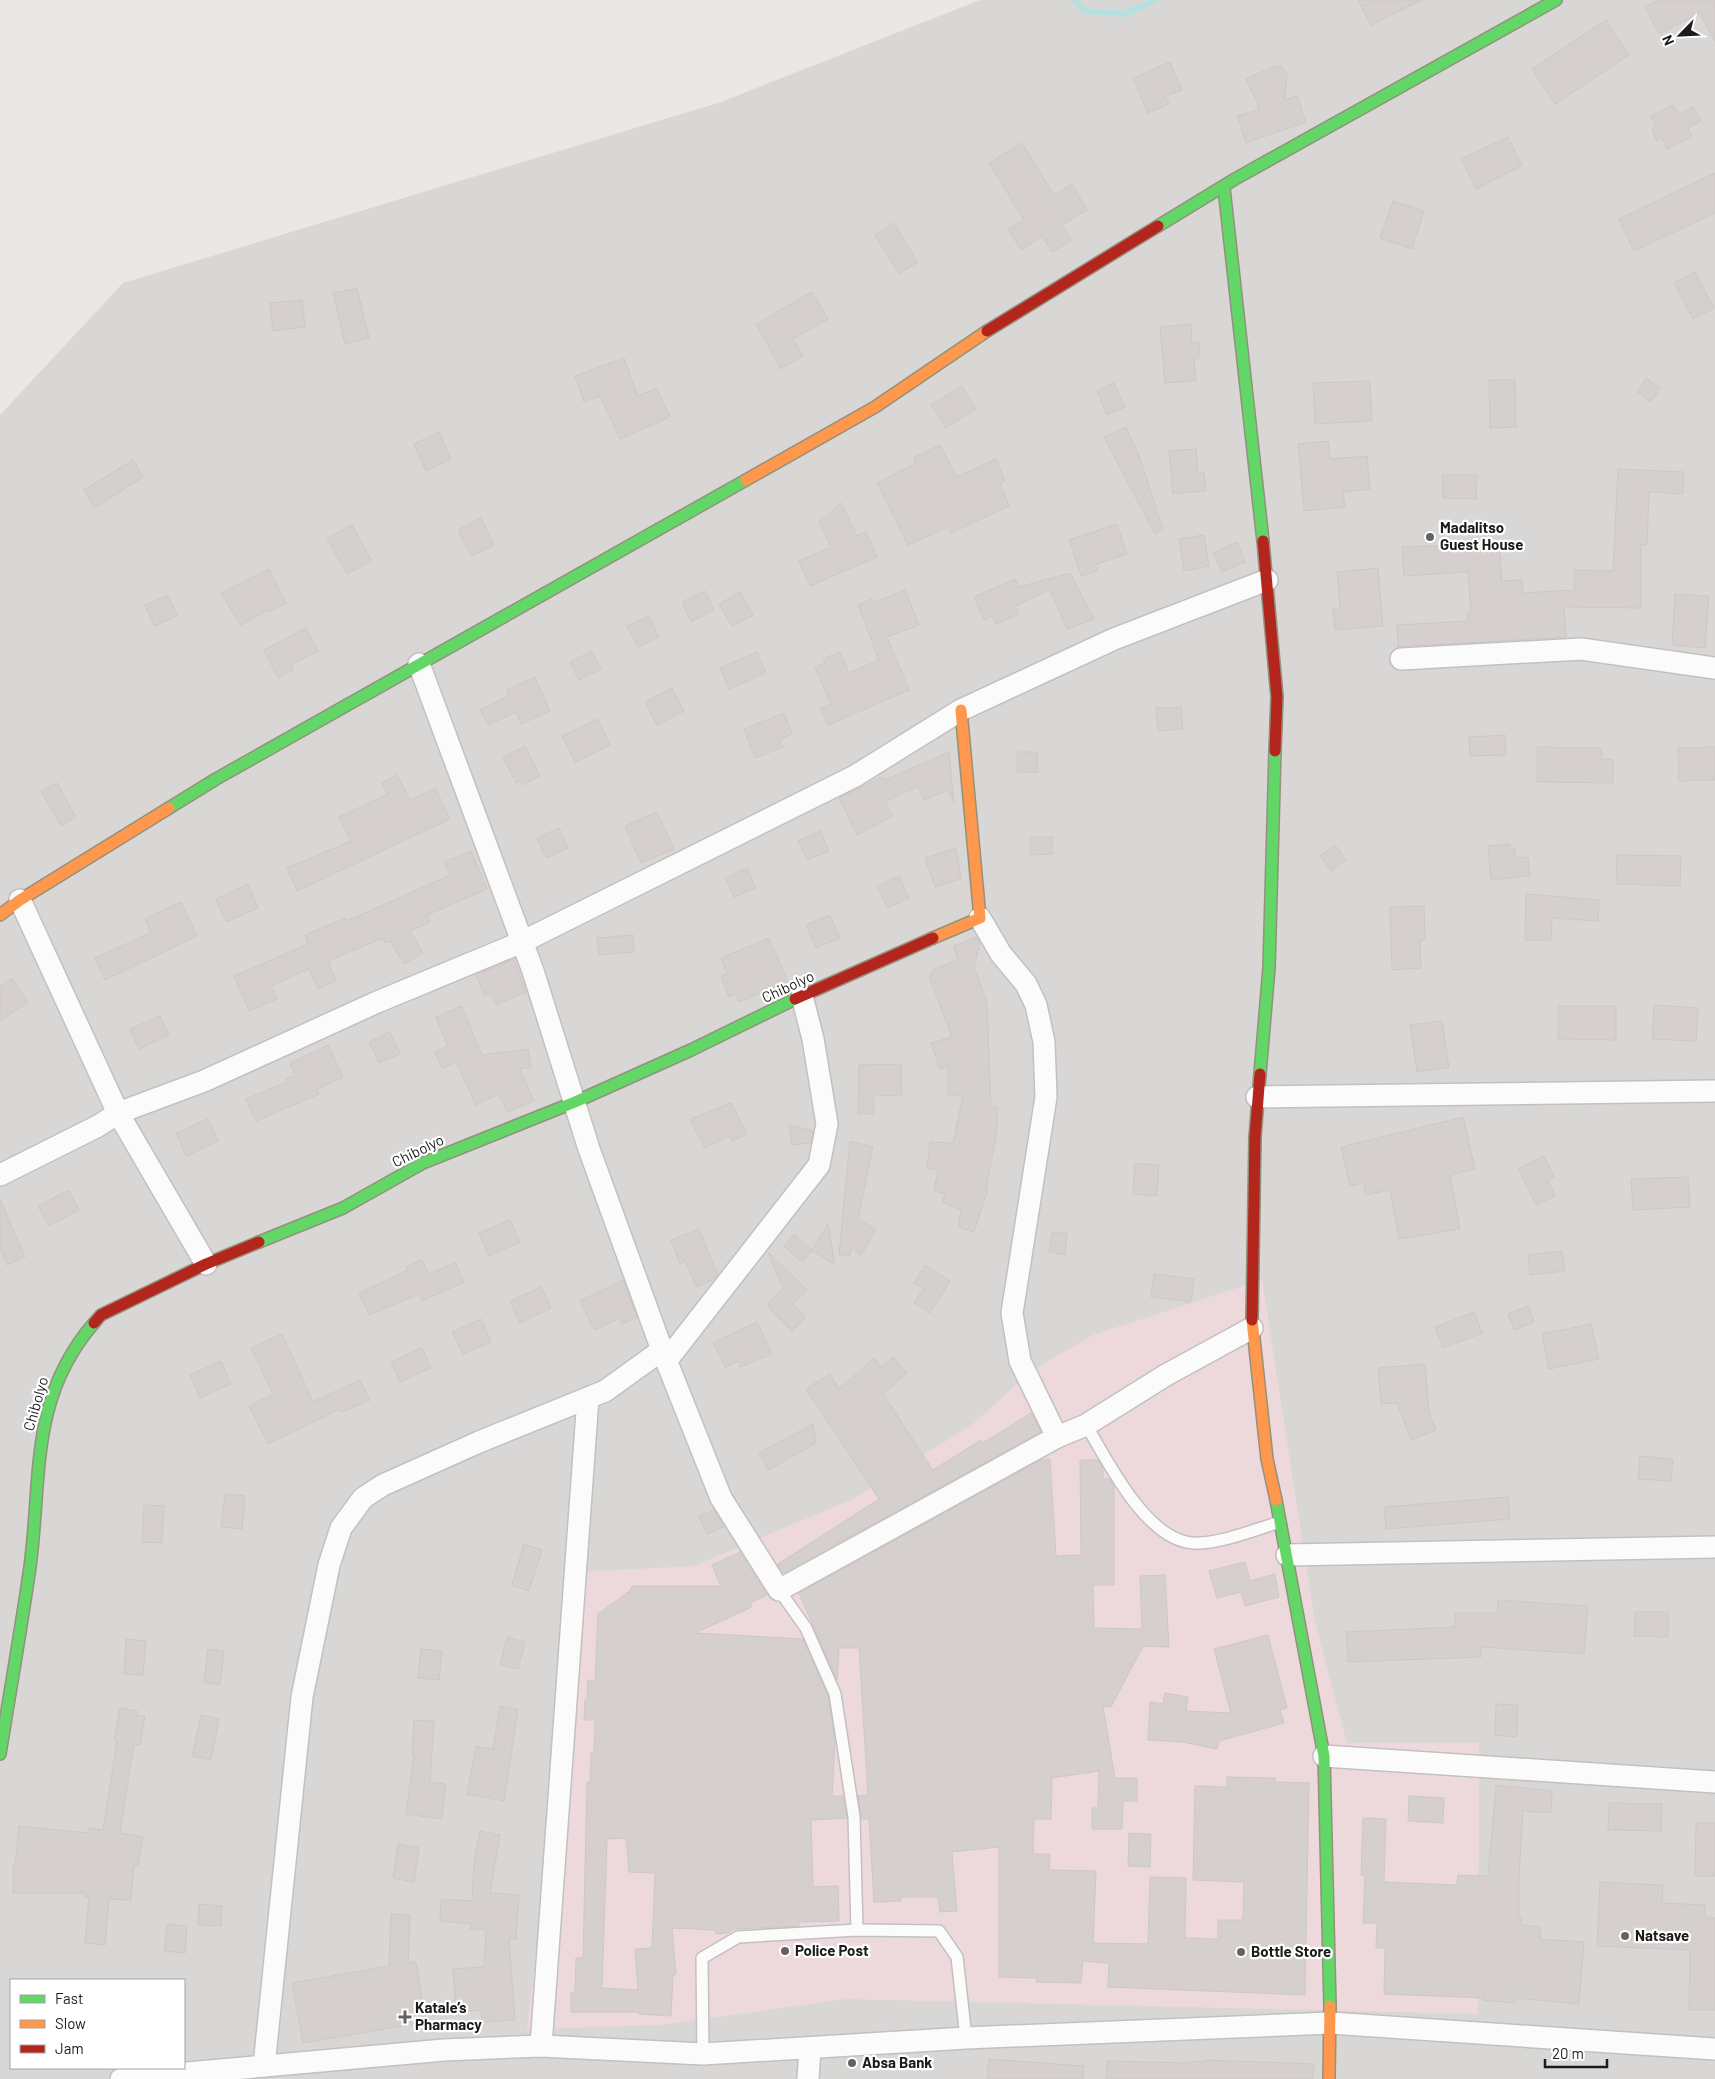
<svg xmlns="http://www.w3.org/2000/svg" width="1715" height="2079" viewBox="0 0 1715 2079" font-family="Barlow,sans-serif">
	<rect width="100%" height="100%" fill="#eae7e4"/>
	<path fill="#d9d7d5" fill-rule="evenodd" d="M980,0H1715V2079H0V415L123,283L721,102ZM11,1980H184V2068H11Z"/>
	<path fill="#edd9db" d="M1262,1280L1315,1622L1347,1743H1479L1478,2014L846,1999L661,2025L527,2029L581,1572L694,1566L855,1498L973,1424L1031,1371L1093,1335Z"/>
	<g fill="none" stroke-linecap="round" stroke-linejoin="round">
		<path stroke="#b4e0e0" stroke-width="6" d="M1074,0L1085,11L1124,14L1155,0"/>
	</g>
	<g fill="#d5d0ce" stroke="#cdc8c5" fill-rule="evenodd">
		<path d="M1358,0H1422L1371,25Z"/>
		<path d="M1659,0H1715V42L1700,13L1659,34L1645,7Z"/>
		<path d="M1606,20L1629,55L1555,104L1532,69Z"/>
		<path d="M1170,62L1182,90L1165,96L1169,104L1148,113L1133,78Z"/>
		<path d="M1275,66L1282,67L1287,75L1285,100L1297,96L1306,122L1246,143L1237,116L1260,109L1246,79Z"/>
		<path d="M1673,105L1680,114L1693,107L1701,121L1688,127L1692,137L1667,149L1662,138L1657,141L1652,129L1656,126L1651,116Z"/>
		<path d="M1508,137L1522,166L1476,189L1461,159Z"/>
		<path d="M1022,143L1054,195L1072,184L1087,210L1062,225L1072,240L1052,252L1042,236L1021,250L1008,229L1024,220L989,163Z"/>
		<path d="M1715,173V213L1634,251L1619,219Z"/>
		<path d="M1393,201L1424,211L1412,249L1380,238Z"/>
		<path d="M894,223L917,262L899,274L875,235Z"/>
		<path d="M1695,272L1714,308L1693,319L1674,283Z"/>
		<path d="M357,288L369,338L345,344L333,293Z"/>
		<path d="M812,292L828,319L793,339L803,356L781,369L756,324Z"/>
		<path d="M302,300L305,327L273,331L270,303Z"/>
		<path d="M1191,324L1192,343L1199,342L1200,358L1194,359L1196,381L1165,383L1160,327Z"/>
		<path d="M624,358L638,396L657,388L670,417L620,439L600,396L584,402L575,376Z"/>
		<path d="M1646,378L1660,388L1651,402L1637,392Z"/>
		<path d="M1489,380H1515L1516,427L1490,428Z"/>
		<path d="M1370,381L1372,421L1315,424L1313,383Z"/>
		<path d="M1114,383L1125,407L1107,415L1097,391Z"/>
		<path d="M962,386L976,409L946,428L931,405Z"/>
		<path d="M1126,427L1140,458L1163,530L1155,534L1104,437Z"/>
		<path d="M439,432L451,459L426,471L414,444Z"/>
		<path d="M1328,441L1330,459L1367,456L1370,489L1343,492L1345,507L1304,511L1298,444Z"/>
		<path d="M940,445L957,477L996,459L1005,481L1000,484L1009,506L951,533L948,527L908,545L877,483L916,463L913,458Z"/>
		<path d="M1196,449L1198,473L1204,472L1206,491L1173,494L1169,451Z"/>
		<path d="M133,460L143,477L95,508L84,490Z"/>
		<path d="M1618,469L1684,472L1683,494L1649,492L1647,545H1641V608L1564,607L1566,637L1398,647L1397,625L1468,621L1467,612H1471L1468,572L1404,576L1402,547L1499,543L1502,581L1522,580L1523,593L1574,590V570L1613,571Z"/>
		<path d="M1442,475H1477L1476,499L1443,498Z"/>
		<path d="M841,503L857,536L866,532L877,557L810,586L799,561L831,547L819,522Z"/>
		<path d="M481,518L494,545L471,556L458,530Z"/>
		<path d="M1117,524L1127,554L1095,565L1098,571L1081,576L1069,540Z"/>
		<path d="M352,525L372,561L347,574L327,538Z"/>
		<path d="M1204,535L1209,566L1184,571L1179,539Z"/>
		<path d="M1237,542L1245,562L1222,572L1213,553Z"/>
		<path d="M1378,568L1383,626L1335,630L1333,609L1340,608L1337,572Z"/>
		<path d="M269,569L286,603L269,612L268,610L241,625L221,593Z"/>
		<path d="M1070,573L1094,619L1067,629L1050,590L1015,606L1019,614L996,624L993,616L984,620L974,597L1015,579L1019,587Z"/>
		<path d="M905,590L919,625L887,637L909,690L828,725L820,709L831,704L815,667L825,663L823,659L840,652L849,673L879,660L858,605L872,599L873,603Z"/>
		<path d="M705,591L714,610L691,622L682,602Z"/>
		<path d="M740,592L753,615L732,626L719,604Z"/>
		<path d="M1675,594L1709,596L1705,648L1672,645Z"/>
		<path d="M168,595L177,616L154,626L145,605Z"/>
		<path d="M649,616L659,637L638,647L627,626Z"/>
		<path d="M306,628L318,651L291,665L293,670L278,678L264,650Z"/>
		<path d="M592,651L601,669L579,680L570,662Z"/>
		<path d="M757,652L766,673L729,689L720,668Z"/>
		<path d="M535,677L550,711L521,724L516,712L488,725L480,710L509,696L506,690Z"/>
		<path d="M672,688L684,711L657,725L645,702Z"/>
		<path d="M1181,707L1183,729L1158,731L1156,708Z"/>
		<path d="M784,713L792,734L779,740L783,747L755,758L744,729Z"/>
		<path d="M598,719L610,745L575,762L562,736Z"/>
		<path d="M1505,735L1506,755L1470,756L1469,737Z"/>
		<path d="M525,746L540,776L522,785L520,781L516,783L503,757Z"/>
		<path d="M1537,747L1601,748V759L1613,760V783L1537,782Z"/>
		<path d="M1715,747V780L1679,781L1678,748Z"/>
		<path d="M949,752L954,803L948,790L924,800L918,786L885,802L893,816L857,835L839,798L883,777L885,780Z"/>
		<path d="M1017,752H1037L1038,772L1017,773Z"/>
		<path d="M397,775L410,800L435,788L450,819L297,891L287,868L351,841L339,817L388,794L382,783Z"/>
		<path d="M57,783L76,817L61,826L41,791Z"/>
		<path d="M657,812L674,849L641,863L625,826Z"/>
		<path d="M559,828L568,848L546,858L537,838Z"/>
		<path d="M820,831L829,851L807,860L798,841Z"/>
		<path d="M1030,837H1052V854L1030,855Z"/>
		<path d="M1510,844V849H1515V858L1528,857L1530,876L1491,880L1488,846Z"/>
		<path d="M1335,845L1346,860L1331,871L1320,856Z"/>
		<path d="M956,848L961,879L935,887L925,858Z"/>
		<path d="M471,851L487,889L427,915L430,922L410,931L423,953L404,964L390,941L385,943L383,938L328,961L336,981L318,989L309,969L271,986L277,999L249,1011L234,976L308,944L305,935L346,918L347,921L450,875L444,862Z"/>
		<path d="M1617,855L1681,856L1680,886L1616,884Z"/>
		<path d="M747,868L756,888L734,897L725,878Z"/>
		<path d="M899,876L909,898L887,908L877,886Z"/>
		<path d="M248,884L258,908L226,922L216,899Z"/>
		<path d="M1526,894L1599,900L1598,921L1552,918L1551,941L1525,940Z"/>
		<path d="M181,902L197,936L105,980L95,958L151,933L145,919Z"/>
		<path d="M1424,906L1425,940H1420L1421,968L1392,970L1390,907Z"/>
		<path d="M830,915L840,938L816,948L806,925Z"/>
		<path d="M633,935L634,952L599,955L597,938Z"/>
		<path d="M976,937L980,943L974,966L987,1003L991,1107H997V1131L986,1189H988L974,1232L958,1227L961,1210L942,1202L945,1194L934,1190L938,1170L927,1168L930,1142L953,1143L963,1095H948V1067L940,1069L931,1043L952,1037L929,976L933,974L932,970L958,960L954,946Z"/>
		<path d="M769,938L788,982L739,1002L736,994L729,997L721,976L727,974L721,958Z"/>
		<path d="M514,959L526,992L496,1005L491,993L485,996L476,975Z"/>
		<path d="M12,978L28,1002L0,1021V986Z"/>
		<path d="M1654,1005L1698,1008L1696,1041L1652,1039Z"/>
		<path d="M462,1006L482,1055L528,1049L531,1067L520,1069L534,1101L507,1112L499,1094L476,1105L456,1062L442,1068L435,1052L448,1046L436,1017Z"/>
		<path d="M1558,1006H1616V1040L1558,1039Z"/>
		<path d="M160,1016L169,1035L139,1049L130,1029Z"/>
		<path d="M1442,1021L1449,1068L1417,1072L1410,1025Z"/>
		<path d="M390,1032L400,1054L379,1063L369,1042Z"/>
		<path d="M328,1045L343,1077L317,1089L319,1094L256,1121L246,1099L287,1082L286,1079L295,1075L290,1063Z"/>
		<path d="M901,1064L902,1095L874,1096V1114H858L859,1065Z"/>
		<path d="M731,1103L747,1134L732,1141L729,1136L705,1148L690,1119Z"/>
		<path d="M1463,1117L1475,1169L1450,1175L1460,1229L1399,1239L1390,1190L1366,1195L1363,1183L1350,1186L1341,1147Z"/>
		<path d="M208,1119L218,1141L186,1156L176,1133Z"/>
		<path d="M789,1125L813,1131L811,1143L792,1145Z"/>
		<path d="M850,1141L873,1147L858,1218L876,1230L861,1255L851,1248L850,1256L839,1254Z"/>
		<path d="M1544,1156L1554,1177L1548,1180L1555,1196L1536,1205L1518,1169Z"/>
		<path d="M1135,1163L1159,1165L1157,1196L1133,1194Z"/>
		<path d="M1688,1177L1690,1207L1633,1210L1631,1179Z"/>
		<path d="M69,1190L79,1210L49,1226L38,1206Z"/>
		<path d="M0,1199L25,1257L7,1265L0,1248Z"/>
		<path d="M510,1220L520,1242L489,1256L479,1233Z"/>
		<path d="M828,1224L835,1265L812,1250Z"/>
		<path d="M699,1229L718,1275L713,1280L696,1287L685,1261L680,1264L671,1240Z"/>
		<path d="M1052,1232L1067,1234L1065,1255L1049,1252Z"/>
		<path d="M795,1234L812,1250L802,1262L784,1246Z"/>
		<path d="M1562,1251L1565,1271L1530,1275L1528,1255Z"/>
		<path d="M768,1252L807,1290L793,1304L806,1317L792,1331L769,1308V1302L783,1288Z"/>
		<path d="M422,1260L429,1274L455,1262L464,1282L422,1301L419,1294L369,1315L359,1293L408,1270L407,1266Z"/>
		<path d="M925,1265L950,1281L930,1313L914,1303L924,1288L914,1283Z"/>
		<path d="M1154,1274L1194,1279L1191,1302L1151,1297Z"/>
		<path d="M623,1280L637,1317L622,1324L620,1318L594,1330L580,1301Z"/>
		<path d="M541,1287L551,1308L520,1323L510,1301Z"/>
		<path d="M1528,1306L1534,1322L1514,1330L1508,1314Z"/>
		<path d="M1474,1312L1482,1333L1443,1348L1435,1327Z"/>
		<path d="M481,1319L491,1342L463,1354L452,1332Z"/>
		<path d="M757,1322L772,1354L740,1367L738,1361L725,1367L713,1343Z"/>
		<path d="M1591,1324L1599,1359L1549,1369L1542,1334Z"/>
		<path d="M282,1334L313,1402L360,1380L370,1400L342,1412L340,1409L268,1444L249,1406L273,1394L251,1348Z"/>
		<path d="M422,1348L431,1368L400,1382L391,1362Z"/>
		<path d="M893,1357L907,1373L883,1394L933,1470L981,1440L983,1443L1031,1413L1041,1432L783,1573L778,1564L879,1499L806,1389L830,1374L839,1389L874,1358L882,1367Z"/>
		<path d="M221,1361L231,1384L200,1398L190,1375Z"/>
		<path d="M1425,1364L1429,1411L1436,1430L1411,1440L1397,1403L1381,1404L1378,1368Z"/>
		<path d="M813,1424L816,1443L768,1470L759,1453Z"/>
		<path d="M1640,1456L1673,1459L1671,1481L1638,1479Z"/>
		<path d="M1050,1459L1056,1556L1081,1555L1080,1460H1098L1103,1468V1479H1110L1114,1486V1585H1093L1094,1628L1142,1629L1140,1576L1165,1575L1169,1647L1143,1646L1111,1707L1103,1706L1115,1778H1137V1801H1123L1122,1829H1092V1808H1098L1099,1771L1052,1778L1051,1819H1034L1033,1854H1050L1049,1870L1096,1871L1093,1943L1148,1944L1150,1877L1186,1878L1185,1938L1218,1939V1920H1243L1244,1882L1193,1880L1195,1786L1227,1787V1777L1275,1778V1782L1309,1783L1305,1995L1108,1987L1109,1963L1083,1961L1081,1983L1036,1982L1037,1978L999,1977V1847L952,1852L957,1911L940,1912L938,1897H901V1901L874,1902L869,1819H862L858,1796L868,1795L859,1648H839L837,1680L799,1593L1041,1460Z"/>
		<path d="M225,1494L245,1496L242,1529L221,1527Z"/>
		<path d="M1508,1497L1510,1519L1386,1529L1384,1507Z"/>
		<path d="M144,1505L164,1506L162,1543L142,1542Z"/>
		<path d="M714,1510L724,1527L707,1534L699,1516Z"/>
		<path d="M524,1544L542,1550L529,1591L512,1585Z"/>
		<path d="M740,1552L767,1595L750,1603L752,1607L695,1633L803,1639L828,1696L835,1740L832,1796H843L847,1818L811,1820L813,1887L838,1886L839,1921L799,1922V1926L733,1929L729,1933L716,1934V1930L672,1928L676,1974L673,1975L671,2016L639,2014V2012H571V1993H575L576,1958H583L587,1782H590L591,1753H594L595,1720H584L585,1700H587L588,1680L595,1681L598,1614L631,1590L632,1586H721L712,1565ZM626,1838L629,1872L655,1873L652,1948L635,1949L638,1990L602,1988L607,1839Z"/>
		<path d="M1245,1562L1250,1581L1275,1574L1279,1597L1245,1606L1241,1592L1217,1598L1209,1571Z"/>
		<path d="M1498,1600L1588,1606L1584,1654L1481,1647V1657L1348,1662L1346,1632L1455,1627V1613H1497Z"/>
		<path d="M1635,1612H1668V1637L1634,1636Z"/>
		<path d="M1268,1635L1287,1708L1280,1710L1284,1723L1219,1741L1217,1749L1183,1742L1148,1740L1150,1702L1163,1704L1165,1693L1188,1697L1186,1711L1231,1713L1214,1649Z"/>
		<path d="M507,1637L525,1642L518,1669L500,1665Z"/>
		<path d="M126,1639L146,1641L143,1675L124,1674Z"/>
		<path d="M208,1649L224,1651L220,1685L204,1682Z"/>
		<path d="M421,1649L442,1651L439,1680L418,1678Z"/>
		<path d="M1496,1704L1518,1705L1517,1737L1495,1735Z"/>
		<path d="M500,1706L518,1709L504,1801L467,1794L476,1746L493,1749Z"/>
		<path d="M120,1708L137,1711L136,1715L145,1716L140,1745L134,1744L120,1833L143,1837L138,1865H134L131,1900L109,1899L105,1945L85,1943L89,1897H84V1893H13V1866H15L19,1826L88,1833L89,1828L103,1830L117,1741L114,1740Z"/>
		<path d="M201,1715L219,1719L211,1760L192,1756Z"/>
		<path d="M414,1720L434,1721L430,1782L446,1784L442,1819L406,1814L414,1754H412Z"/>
		<path d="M1496,1785L1552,1791L1551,1813L1523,1811L1519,1877V1917H1522L1521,1925L1541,1927L1540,1939L1584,1942L1579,2004L1516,1998L1515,2003L1483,2000L1484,1998L1384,1994L1385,1948H1376L1377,1923H1363L1365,1876L1361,1875L1363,1818L1386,1819L1384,1882L1457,1885L1458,1875L1488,1876Z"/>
		<path d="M1409,1796L1444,1798L1443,1823L1408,1821Z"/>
		<path d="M1609,1803L1662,1804L1661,1831L1608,1830Z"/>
		<path d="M1696,1823H1715V1876H1695Z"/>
		<path d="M480,1831L500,1835L490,1893L519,1895L516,1940L509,1939L515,2020L482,2022L481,2010L456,2012L453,1969L484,1967L486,1930L470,1929L471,1924L440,1921L441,1899L472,1901L474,1863Z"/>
		<path d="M1129,1833L1151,1834L1150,1867L1128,1866Z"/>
		<path d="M398,1844L419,1848L414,1882L393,1878Z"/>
		<path d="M1600,1882L1663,1885L1662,1903L1705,1905V1918H1715V2010H1689L1690,1950L1597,1946Z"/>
		<path d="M199,1904L222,1906L221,1926L198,1925Z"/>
		<path d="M391,1914L410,1915L408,1963L416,1962L426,2022L303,2043L292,1983L389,1966Z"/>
		<path d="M167,1924L187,1926L185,1953L164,1951Z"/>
		<path d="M989,2059L1084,2066L1083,2079H987Z"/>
		<path d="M1206,2060L1314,2064L1313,2079H1106L1107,2061L1191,2063V2061L1206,2062Z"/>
	</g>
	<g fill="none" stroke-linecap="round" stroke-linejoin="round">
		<defs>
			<g id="lane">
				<path d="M1086,1425C1108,1461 1142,1532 1186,1542C1211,1548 1256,1529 1280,1522"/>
				<path d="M779,1590L806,1628L835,1694L854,1817L857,1930"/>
				<path d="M703,2054L702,1958L738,1937L857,1930L939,1931L957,1957L966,2038"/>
			</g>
			<g id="street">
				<path d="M1401,659L1581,649L1715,668"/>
				<path d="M419,664L533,971L589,1149L662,1350L721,1498L779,1590L1057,1437L1086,1425L1166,1375L1252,1328"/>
				<path d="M20,900L118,1113L206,1264"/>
				<path d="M980,918L1001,954L1026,984L1036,1005L1044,1042L1046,1097L1012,1313L1020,1361L1057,1437"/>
				<path d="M1257,1097L1715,1091"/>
				<path d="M0,1175L98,1126L118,1113L204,1081L375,1003L522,942L855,776L961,710L1114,639L1267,580"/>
				<path d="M667,1360L819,1165L827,1124L813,1039L802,996"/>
				<path d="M1287,1555L1715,1547"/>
				<path d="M1324,1756L1715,1782"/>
				<path d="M541,2046L588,1398"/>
				<path d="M264,2066L302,1697L329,1565L341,1528L363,1498L383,1485L479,1442L605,1391L662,1350"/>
				<path d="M121,2079L444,2050L541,2046L703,2054L966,2038L1330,2023L1715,2049"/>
				<path d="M808,2079L810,2049"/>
			</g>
			<g id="fast">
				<path d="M1224,188L1263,541"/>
				<path d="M1158,226L1235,179L1556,0"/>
				<path d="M169,808L216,779L746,480"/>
				<path d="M1260,1074L1269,968L1275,751"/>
				<path d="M259,1242L343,1208L423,1163L575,1102L691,1050L795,999"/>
				<path d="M1276,1500L1324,1756L1330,2006"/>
				<path d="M0,1754C10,1692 21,1629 30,1567C42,1476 29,1398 94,1323"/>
			</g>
			<g id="slow">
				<path d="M746,480L875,407L987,331"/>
				<path d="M0,915L20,900L169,808"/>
				<path d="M933,938L980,918L961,710"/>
				<path d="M1252,1320L1267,1459L1276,1500"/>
				<path d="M1329,2079L1330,2006"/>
			</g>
			<g id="jam">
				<path d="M987,331L1158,226"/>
				<path d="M1263,541L1277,697L1275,751"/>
				<path d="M795,999L933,938"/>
				<path d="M1252,1320L1255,1137L1260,1074"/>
				<path d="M94,1323L101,1315L206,1264L259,1242"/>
			</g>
		</defs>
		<use href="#lane" stroke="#c2c1c0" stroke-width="14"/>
		<use href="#street" stroke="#c2c1c0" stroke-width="24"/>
		<use href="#fast" stroke="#94917c" stroke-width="14"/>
		<use href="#slow" stroke="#94917c" stroke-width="14"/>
		<use href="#jam" stroke="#94917c" stroke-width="14"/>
		<use href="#lane" stroke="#fcfbfb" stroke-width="11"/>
		<use href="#street" stroke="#fcfbfb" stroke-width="21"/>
		<use href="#fast" stroke="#63d668" stroke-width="11"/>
		<use href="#slow" stroke="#ff974d" stroke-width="11"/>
		<use href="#jam" stroke="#b3261e" stroke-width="11"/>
	</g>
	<g fill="#636261" stroke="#fff" stroke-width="2">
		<circle cx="1430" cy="537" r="5"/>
		<circle cx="1625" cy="1936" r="5"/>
		<circle cx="785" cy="1951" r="5"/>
		<circle cx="1241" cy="1952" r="5"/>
		<path d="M402.5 2009.5h5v5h5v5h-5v5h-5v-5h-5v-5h5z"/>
		<circle cx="852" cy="2063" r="5"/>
	</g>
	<g text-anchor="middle" stroke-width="4.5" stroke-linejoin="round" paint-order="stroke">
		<g font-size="15" font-weight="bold" fill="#1b1b1b" stroke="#fff" text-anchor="start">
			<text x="1440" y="533">Madalitso<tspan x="1440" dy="17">Guest House</tspan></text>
			<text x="1635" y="1941">Natsave</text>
			<text x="795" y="1956">Police Post</text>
			<text x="1251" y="1957">Bottle Store</text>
			<text x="415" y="2013">Katale’s<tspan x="415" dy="17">Pharmacy</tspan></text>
			<text x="862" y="2068">Absa Bank</text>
		</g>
		<g font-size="15" fill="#1b1b1b" stroke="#fff">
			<text transform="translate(788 987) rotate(-25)" y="5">Chibolyo</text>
			<text transform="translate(418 1151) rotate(-26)" y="5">Chibolyo</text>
			<text transform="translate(36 1404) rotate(-74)" y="5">Chibolyo</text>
		</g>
	</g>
	<rect x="10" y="1979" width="175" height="90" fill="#ffffff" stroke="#a4a4a4"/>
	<rect x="20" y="1995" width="25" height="8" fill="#63d668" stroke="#a4a4a4"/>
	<text x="55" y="2004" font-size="15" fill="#1b1b1b">Fast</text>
	<rect x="20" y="2020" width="25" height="8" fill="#ff974d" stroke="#a4a4a4"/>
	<text x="55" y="2029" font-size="15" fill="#1b1b1b">Slow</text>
	<rect x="20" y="2045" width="25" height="8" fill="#b3261e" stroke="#a4a4a4"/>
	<text x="55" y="2054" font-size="15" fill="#1b1b1b">Jam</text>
	<g transform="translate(1680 35) rotate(246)" stroke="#ffffff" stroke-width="4" paint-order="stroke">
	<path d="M0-4L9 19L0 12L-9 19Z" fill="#1b1b1b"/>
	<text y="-8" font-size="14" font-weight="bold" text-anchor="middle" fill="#1b1b1b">N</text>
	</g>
	<path d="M1545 2059v8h62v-8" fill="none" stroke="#1b1b1b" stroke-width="2.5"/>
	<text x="1552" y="2059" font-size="15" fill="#1b1b1b" stroke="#ffffff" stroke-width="4" paint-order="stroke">20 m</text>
</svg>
